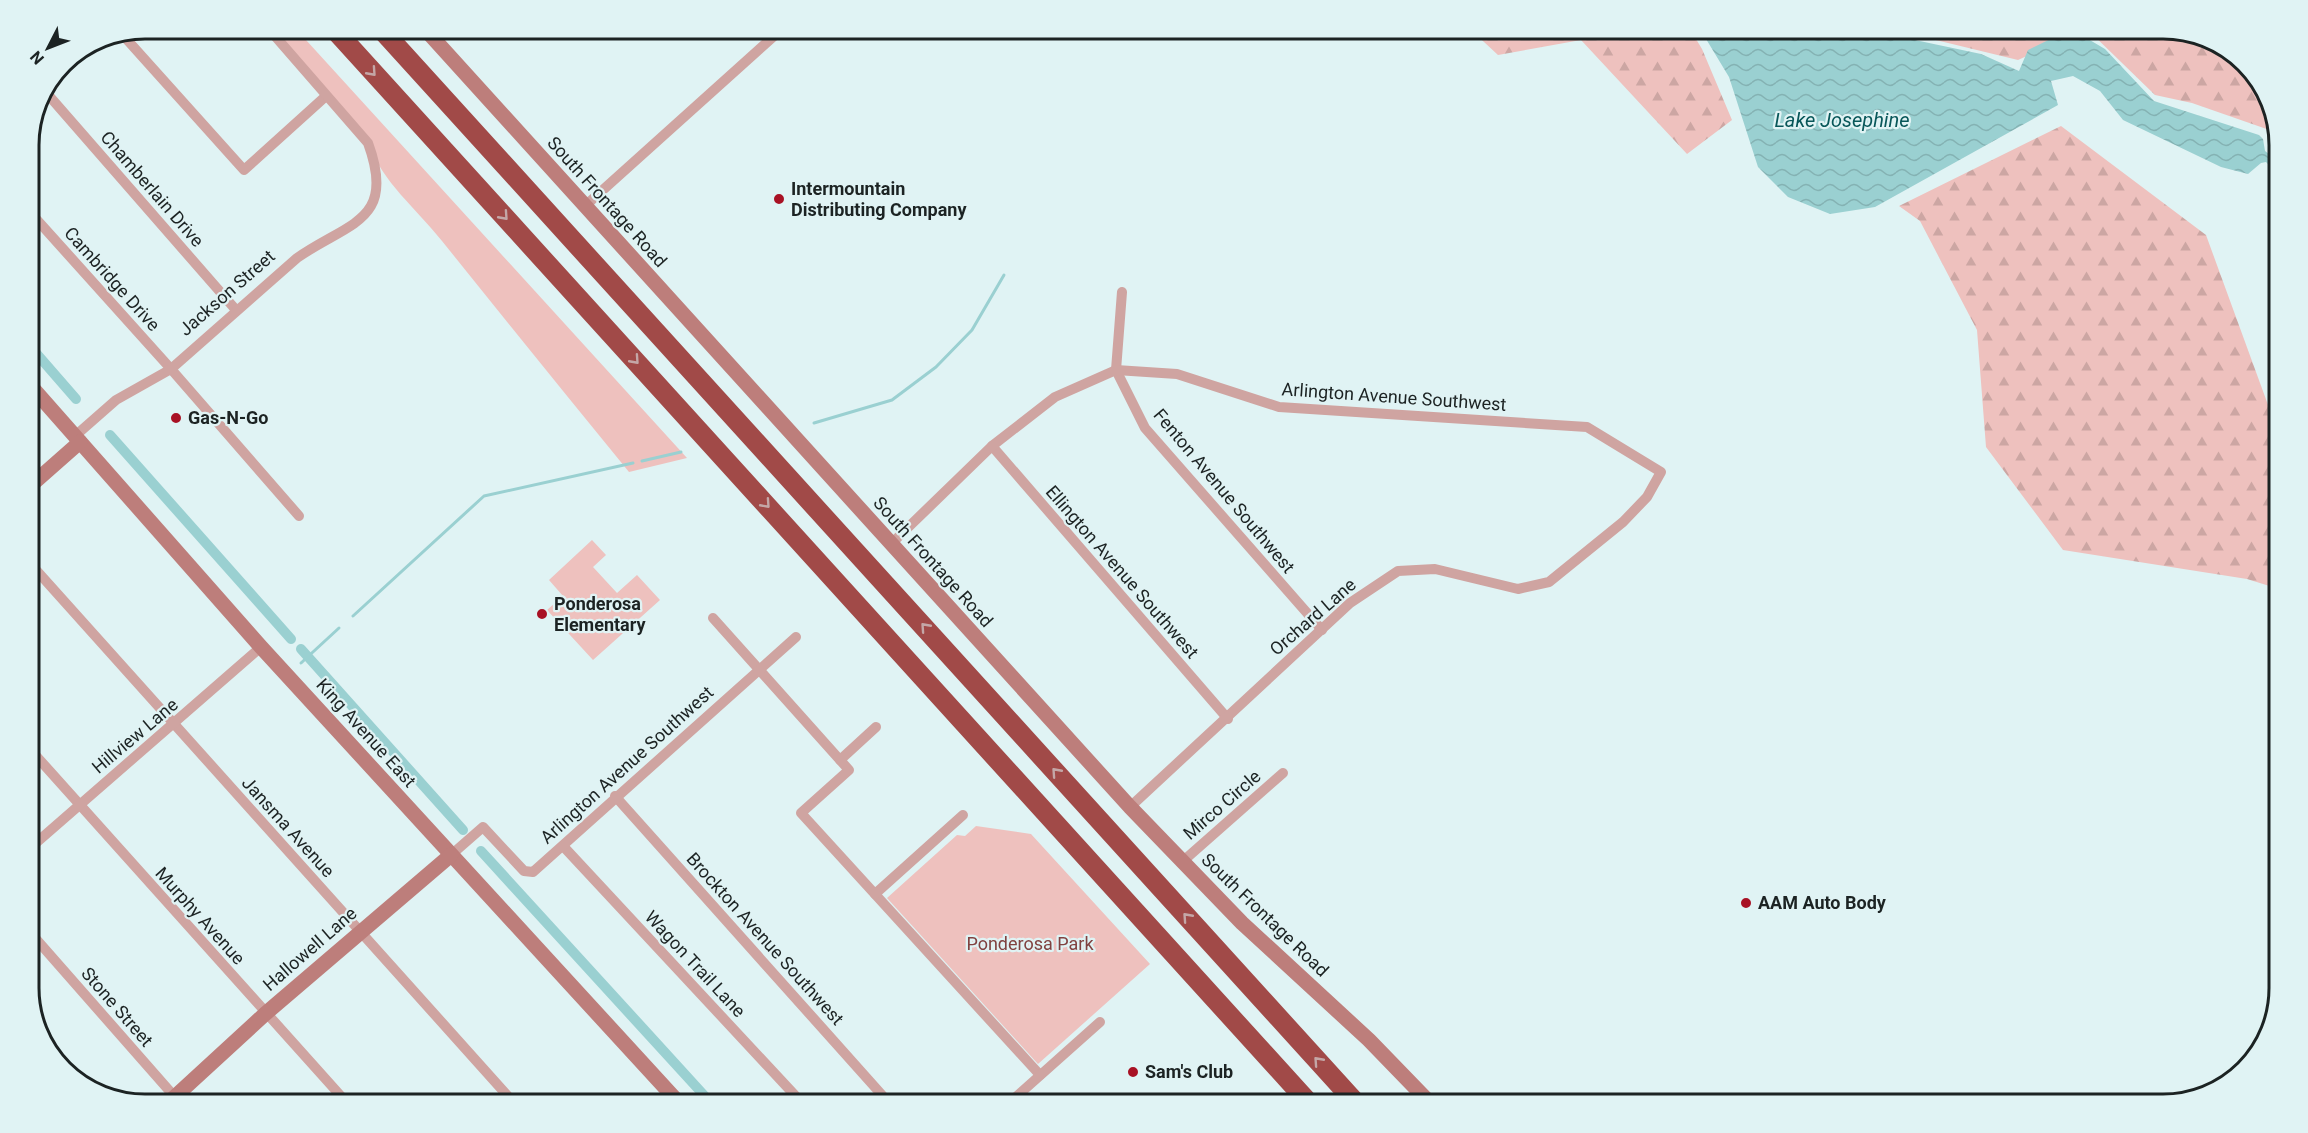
<svg xmlns="http://www.w3.org/2000/svg" width="2308" height="1133" viewBox="0 0 2308 1133" font-family="Roboto,sans-serif">
	<defs>
		<pattern id="forest-firs" width="22" height="20" patternUnits="userSpaceOnUse" patternTransform="scale(1.5)"><rect width="22" height="20" fill="#eec1be"/><path d="M5 1l3.5 6h-7zM16 11l3.5 6h-7z" fill="#cca6a3"/></pattern>
		<pattern id="water-waves" width="16" height="10" patternUnits="userSpaceOnUse" patternTransform="scale(1.5)"><rect width="16" height="10" fill="#9ad0d1"/><path d="M0 5q4-4 8 0t8 0" fill="none" stroke="#84b2b3"/></pattern>
	</defs>
	<rect width="100%" height="100%" fill="#e0f3f4"/>
	<g fill="url(#forest-firs)">
		<path d="M2163,28L2214,40L2260,80L2278,133L2192,103L2155,95L2087,29L2018,60L1911,34L1910,29Z"/>
		<path d="M1470,29H1690L1702,49L1732,120L1687,154L1581,40L1498,55Z"/>
		<path d="M2061,126L2206,235L2279,435V589L2247,579L2063,550L1986,447L1977,330L1920,221L1899,206Z"/>
	</g>
	<g fill="#eec1be">
		<path d="M271,29H296L687,458L629,472C566,395 504,318 442,241C416,208 383,183 368,143Z"/>
		<path d="M592,540L606,555L593,567L617,593L637,575L660,600L593,660L547,610L563,596L549,580Z"/>
		<path d="M976,826L1031,834L1150,964L1038,1064L887,898L957,835L965,836Z"/>
	</g>
	<path fill="url(#water-waves)" d="M1700,29H1863L1981,54L2019,71L2028,50L2071,29L2105,49L2154,101L2259,135L2263,139L2265,151L2269,154L2279,150V209L2278,175L2266,162L2261,163L2248,174L2221,167L2123,120L2100,91L2073,76L2051,81L2058,105L1875,207L1830,214L1788,197L1758,167L1729,77Z"/>
	<g fill="none" stroke-linecap="round" stroke-linejoin="round">
		<g stroke="#9ad0d1" stroke-width="3">
			<path d="M814,423L892,400L936,367L972,330L1004,275"/>
			<path d="M642,461L681,452"/>
			<path d="M353,616L484,496L633,463"/>
			<path d="M301,663L339,628"/>
		</g>
		<g stroke="#9ad0d1" stroke-width="10">
			<path d="M29,345L76,399"/>
			<path d="M110,435L291,639"/>
			<path d="M301,649L463,830"/>
			<path d="M481,851L712,1104"/>
		</g>
		<g stroke="#cfa4a1" stroke-width="10">
			<path d="M121,33L244,170L326,96"/>
			<path d="M44,90L236,310"/>
			<path d="M585,206L783,28"/>
			<path d="M29,211L171,369L299,516"/>
			<path d="M1122,292L1116,370L1145,428L1322,630"/>
			<path d="M75,436L116,400L171,369L297,258C348,222 397,222 368,143L268,28"/>
			<path d="M992,446L1228,719"/>
			<path d="M891,544L992,446L1055,397L1116,370L1177,374L1279,407L1587,427L1661,472L1647,497L1623,522L1549,582L1518,589L1435,569L1398,571L1350,603L1130,807"/>
			<path d="M37,571L515,1104"/>
			<path d="M713,618L840,760"/>
			<path d="M876,727L840,760L849,770L801,813L1040,1075"/>
			<path d="M29,748L348,1104"/>
			<path d="M615,796L890,1104"/>
			<path d="M563,846L803,1104"/>
			<path d="M29,849L261,647"/>
			<path d="M451,855L483,827L524,871L533,872L796,637"/>
			<path d="M1182,862L1283,773"/>
			<path d="M875,894L963,815"/>
			<path d="M29,931L181,1104"/>
			<path d="M1008,1104L1100,1022"/>
		</g>
		<g stroke="#bd7e7b" stroke-width="15">
			<path d="M424,28L1130,807L1242,923L1369,1040L1431,1104"/>
			<path d="M29,384L261,647L680,1104"/>
			<path d="M29,487L80,442"/>
			<path d="M167,1104L265,1014L451,855"/>
		</g>
		<g stroke="#a14a48" stroke-width="20">
			<path d="M333,28L1310,1104"/>
			<path d="M380,28L1357,1104"/>
		</g>
	</g>
	<defs><path id="oneway-chevron" d="M-2-3.5L2.5 0L-2 3.5" fill="none" stroke-width="1.6" stroke-linecap="round" stroke-linejoin="round" transform="scale(1.5)"/></defs>
	<g stroke="#c4a7a7">
		<use href="#oneway-chevron" transform="translate(372 72) rotate(48)"/>
		<use href="#oneway-chevron" transform="translate(504 216) rotate(48)"/>
		<use href="#oneway-chevron" transform="translate(635 360) rotate(48)"/>
		<use href="#oneway-chevron" transform="translate(766 504) rotate(48)"/>
		<use href="#oneway-chevron" transform="translate(925 627) rotate(-132)"/>
		<use href="#oneway-chevron" transform="translate(1056 772) rotate(-132)"/>
		<use href="#oneway-chevron" transform="translate(1187 917) rotate(-132)"/>
		<use href="#oneway-chevron" transform="translate(1318 1061) rotate(-132)"/>
	</g>
	<g fill="#a81124" stroke="#e0f3f4" stroke-width="2">
		<circle cx="779" cy="199" r="6"/>
		<circle cx="176" cy="418" r="6"/>
		<circle cx="542" cy="614" r="6"/>
		<circle cx="1746" cy="903" r="6"/>
		<circle cx="1133" cy="1072" r="6"/>
	</g>
	<g text-anchor="middle" stroke-width="4.5" stroke-linejoin="round" paint-order="stroke">
		<g font-size="18" fill="#1c2323" stroke="#e0f3f4">
			<text transform="translate(152 189) rotate(49)" y="6">Chamberlain Drive</text>
			<text transform="translate(607 202) rotate(48)" y="6">South Frontage Road</text>
			<text transform="translate(112 279) rotate(48)" y="6">Cambridge Drive</text>
			<text transform="translate(227 293) rotate(-41)" y="6">Jackson Street</text>
			<text transform="translate(1394 397) rotate(4)" y="6">Arlington Avenue Southwest</text>
			<text transform="translate(1224 491) rotate(50)" y="6">Fenton Avenue Southwest</text>
			<text transform="translate(933 562) rotate(48)" y="6">South Frontage Road</text>
			<text transform="translate(1122 572) rotate(49)" y="6">Ellington Avenue Southwest</text>
			<text transform="translate(1313 617) rotate(-41)" y="6">Orchard Lane</text>
			<text transform="translate(366 733) rotate(48)" y="6">King Avenue East</text>
			<text transform="translate(135 736) rotate(-40)" y="6">Hillview Lane</text>
			<text transform="translate(627 765) rotate(-42)" y="6">Arlington Avenue Southwest</text>
			<text transform="translate(1222 805) rotate(-41)" y="6">Mirco Circle</text>
			<text transform="translate(288 827) rotate(48)" y="6">Jansma Avenue</text>
			<text transform="translate(1265 915) rotate(44)" y="6">South Frontage Road</text>
			<text transform="translate(200 916) rotate(48)" y="6">Murphy Avenue</text>
			<text transform="translate(765 939) rotate(48)" y="6">Brockton Avenue Southwest</text>
			<text transform="translate(310 949) rotate(-41)" y="6">Hallowell Lane</text>
			<text transform="translate(695 964) rotate(47)" y="6">Wagon Trail Lane</text>
			<text transform="translate(117 1007) rotate(49)" y="6">Stone Street</text>
		</g>
		<g font-size="18" font-weight="bold" fill="#1c2323" stroke="#e0f3f4" text-anchor="start">
			<text x="791" y="195">Intermountain<tspan x="791" dy="21">Distributing Company</tspan></text>
			<text x="188" y="424">Gas-N-Go</text>
			<text x="554" y="610">Ponderosa<tspan x="554" dy="21">Elementary</tspan></text>
			<text x="1758" y="909">AAM Auto Body</text>
			<text x="1145" y="1078">Sam's Club</text>
		</g>
		<g font-size="18" fill="#804240" stroke="#e0f3f4">
			<text x="1030" y="950">Ponderosa Park</text>
		</g>
		<g font-size="20" font-style="italic" fill="#085759" stroke="#e0f3f4">
			<text x="1842" y="127">Lake Josephine</text>
		</g>
	</g>
	<path d="M0 0H2308V1133H0ZM145 39H2163A106 106 0 0 1 2269 145V988A106 106 0 0 1 2163 1094H145A106 106 0 0 1 39 988V145A106 106 0 0 1 145 39Z" fill="#e0f3f4" fill-rule="evenodd"/>
	<path fill="none" stroke="#1c2323" stroke-width="3" d="M145 39H2163A106 106 0 0 1 2269 145V988A106 106 0 0 1 2163 1094H145A106 106 0 0 1 39 988V145A106 106 0 0 1 145 39Z"/>
	<g transform="translate(48 48) rotate(228)" stroke="#e0f3f4" stroke-width="4.5" paint-order="stroke">
	<path d="M0-4.5L10 22L0 15L-10 22Z" fill="#1c2323"/>
	<text y="-9" font-size="16" font-weight="bold" text-anchor="middle" fill="#1c2323">N</text>
	</g>
</svg>
